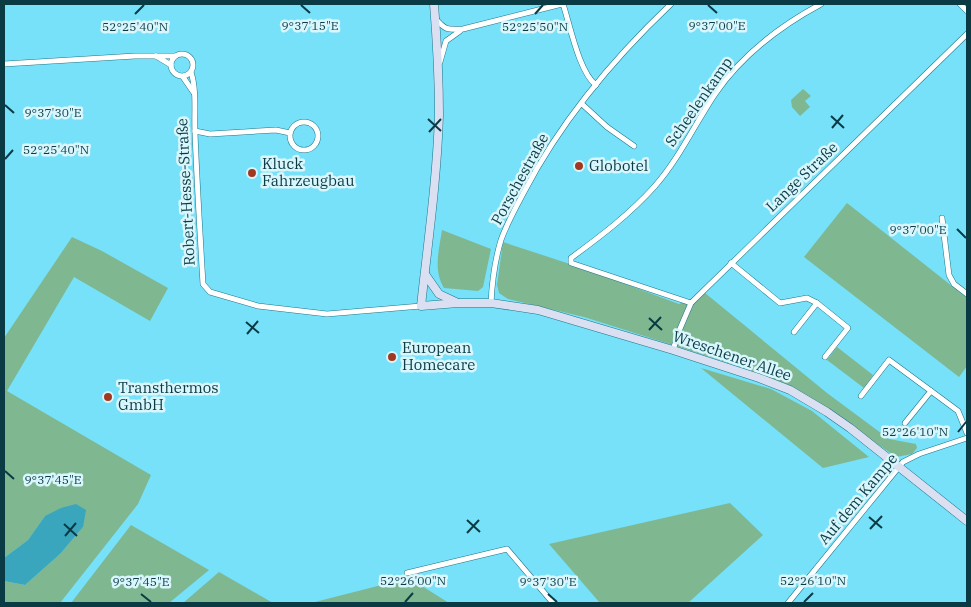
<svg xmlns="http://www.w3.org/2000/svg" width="971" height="607" viewBox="0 0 971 607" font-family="'IBM Plex Serif',serif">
	<rect width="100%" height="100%" fill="#76e1f9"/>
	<g fill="#7fb791">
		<path d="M803,89L811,96L805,101L810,107L800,116L792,107L791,100Z"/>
		<path d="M847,203L967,298V366L959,377L804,257Z"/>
		<path d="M442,230L491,249L483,287L478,291L444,288C433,270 439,250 442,230Z"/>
		<path d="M72,237L102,251L168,288L150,321L74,277L7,391L151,475L138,504L60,603H4V581L25,585L60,554L83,527L45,516L28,540L4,558V338Z"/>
		<path d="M503,242L585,269L679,304L705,293L827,393L889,439L916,444L917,448L912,454L896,457L850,425L789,385L736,365L584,317L508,299L499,293L497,285Z"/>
		<path d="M837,347L873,375L864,388L827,360Z"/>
		<path d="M701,368L771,389L812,411L869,457L823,468Z"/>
		<path d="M730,503L763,535L688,603H600L549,544Z"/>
		<path d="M131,525L209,570L169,603H71Z"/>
		<path d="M219,572L273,603H183Z"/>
		<path d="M409,578L449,603H311Z"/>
	</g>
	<path fill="#39a6bd" d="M76,504L86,510L83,527L60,554L25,585L4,581V558L28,540L45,516L61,508Z"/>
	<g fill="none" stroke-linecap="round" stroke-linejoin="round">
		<defs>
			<g id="street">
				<path d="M563,4C570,25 579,72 596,85"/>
				<path d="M960,4L967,11"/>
				<path d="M435,18C445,30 447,30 463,29L562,4"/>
				<circle cx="182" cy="65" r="11"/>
				<path d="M156,56L171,65"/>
				<path d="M440,62L446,41L460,31"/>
				<path d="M4,64L135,56H175"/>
				<path d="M191,72C197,91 194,113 195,133C197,183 200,234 203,284L210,292L258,306L327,314L421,306"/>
				<path d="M183,77L194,93"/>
				<path d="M582,104L607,127L634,146"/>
				<circle cx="304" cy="136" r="14"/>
				<path d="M195,131L210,134L276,130L290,133"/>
				<path d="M942,218L949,275L954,284L967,294"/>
				<path d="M731,263L780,303L807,298L817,303"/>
				<path d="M491,303C492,282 495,260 501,240C507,223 516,207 524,192C561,121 614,58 671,4"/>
				<path d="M691,303L571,263V258C601,236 630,214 655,186C679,159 695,124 715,94C742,55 780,26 821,4"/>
				<path d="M794,332L817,303L848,328L825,357"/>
				<path d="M673,350L679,331L691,303L967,34"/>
				<path d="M861,396L889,360L931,391"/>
				<path d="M905,423L931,391L958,411L967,433"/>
				<path d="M407,573L507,549L553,603"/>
				<path d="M788,603L903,462L919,454L967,438"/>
			</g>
			<g id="secondary">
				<path d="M434,4C437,41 439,78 439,115C437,179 428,242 421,306L458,303H491L538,310L673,350L759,378L790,390L827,412L850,428L967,521"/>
				<path d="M425,274L439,294L456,302"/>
			</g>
		</defs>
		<use href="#street" stroke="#1e7688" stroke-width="6"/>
		<use href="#secondary" stroke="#1e7688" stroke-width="9"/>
		<use href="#street" stroke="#fff" stroke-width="5"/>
		<use href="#secondary" stroke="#dbdff2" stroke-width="8"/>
	</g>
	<path fill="none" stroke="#0a3b44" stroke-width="2" d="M301,5L310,13M708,5L717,13M135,14L144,5M535,14L543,5M5,105L14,113M831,116L844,128M428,119L441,131M832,128L843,115M429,132L441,119M5,159L13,150M957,229L966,238M649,318L662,330M246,322L259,333M649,330L661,317M247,334L258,321M958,432L966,422M5,471L14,479M869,517L882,528M467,520L480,532M64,524L77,536M870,529L882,516M467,533L479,520M65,536L76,523M141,594L151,602M548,594L557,602M405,602L413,593M804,602L813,593"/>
	<g fill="#a13820" stroke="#d9f6fd" stroke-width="2">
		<circle cx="579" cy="166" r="5"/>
		<circle cx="252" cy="173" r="5"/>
		<circle cx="392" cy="357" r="5"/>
		<circle cx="108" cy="397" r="5"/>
	</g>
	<g text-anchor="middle" stroke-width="5" stroke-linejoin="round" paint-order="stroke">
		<g font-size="15" fill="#0a3b44" stroke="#d9f6fd">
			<text transform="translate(699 102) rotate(-55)" y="5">Scheelenkamp</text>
			<text transform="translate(802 177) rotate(-44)" y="5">Lange Straße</text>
			<text transform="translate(520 179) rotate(-61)" y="5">Porschestraße</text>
			<text transform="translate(186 192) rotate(-93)" y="5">Robert-Hesse-Straße</text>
			<text transform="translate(732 356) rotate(19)" y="5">Wreschener Allee</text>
			<text transform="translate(858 499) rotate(-50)" y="5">Auf dem Kampe</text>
		</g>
		<g font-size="15" fill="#0a3b44" stroke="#d9f6fd" text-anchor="start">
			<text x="262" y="169">Kluck<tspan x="262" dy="17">Fahrzeugbau</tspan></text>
			<text x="589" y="171">Globotel</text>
			<text x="402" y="353">European<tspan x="402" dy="17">Homecare</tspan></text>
			<text x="118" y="393">Transthermos<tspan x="118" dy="17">GmbH</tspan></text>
		</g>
	</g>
	<g font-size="12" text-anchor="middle" fill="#0a3b44" stroke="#d9f6fd" stroke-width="5" stroke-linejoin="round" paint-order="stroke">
		<text x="310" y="30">9°37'15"E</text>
		<text x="717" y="30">9°37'00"E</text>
		<text x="135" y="31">52°25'40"N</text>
		<text x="535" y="31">52°25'50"N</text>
		<text x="53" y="117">9°37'30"E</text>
		<text x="56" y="154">52°25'40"N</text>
		<text x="918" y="234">9°37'00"E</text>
		<text x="915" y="436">52°26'10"N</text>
		<text x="53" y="484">9°37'45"E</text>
		<text x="413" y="585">52°26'00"N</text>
		<text x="813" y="585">52°26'10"N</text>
		<text x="141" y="586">9°37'45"E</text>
		<text x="548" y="586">9°37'30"E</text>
	</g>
	<rect width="971" height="607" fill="none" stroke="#0a3b44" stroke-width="10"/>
</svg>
